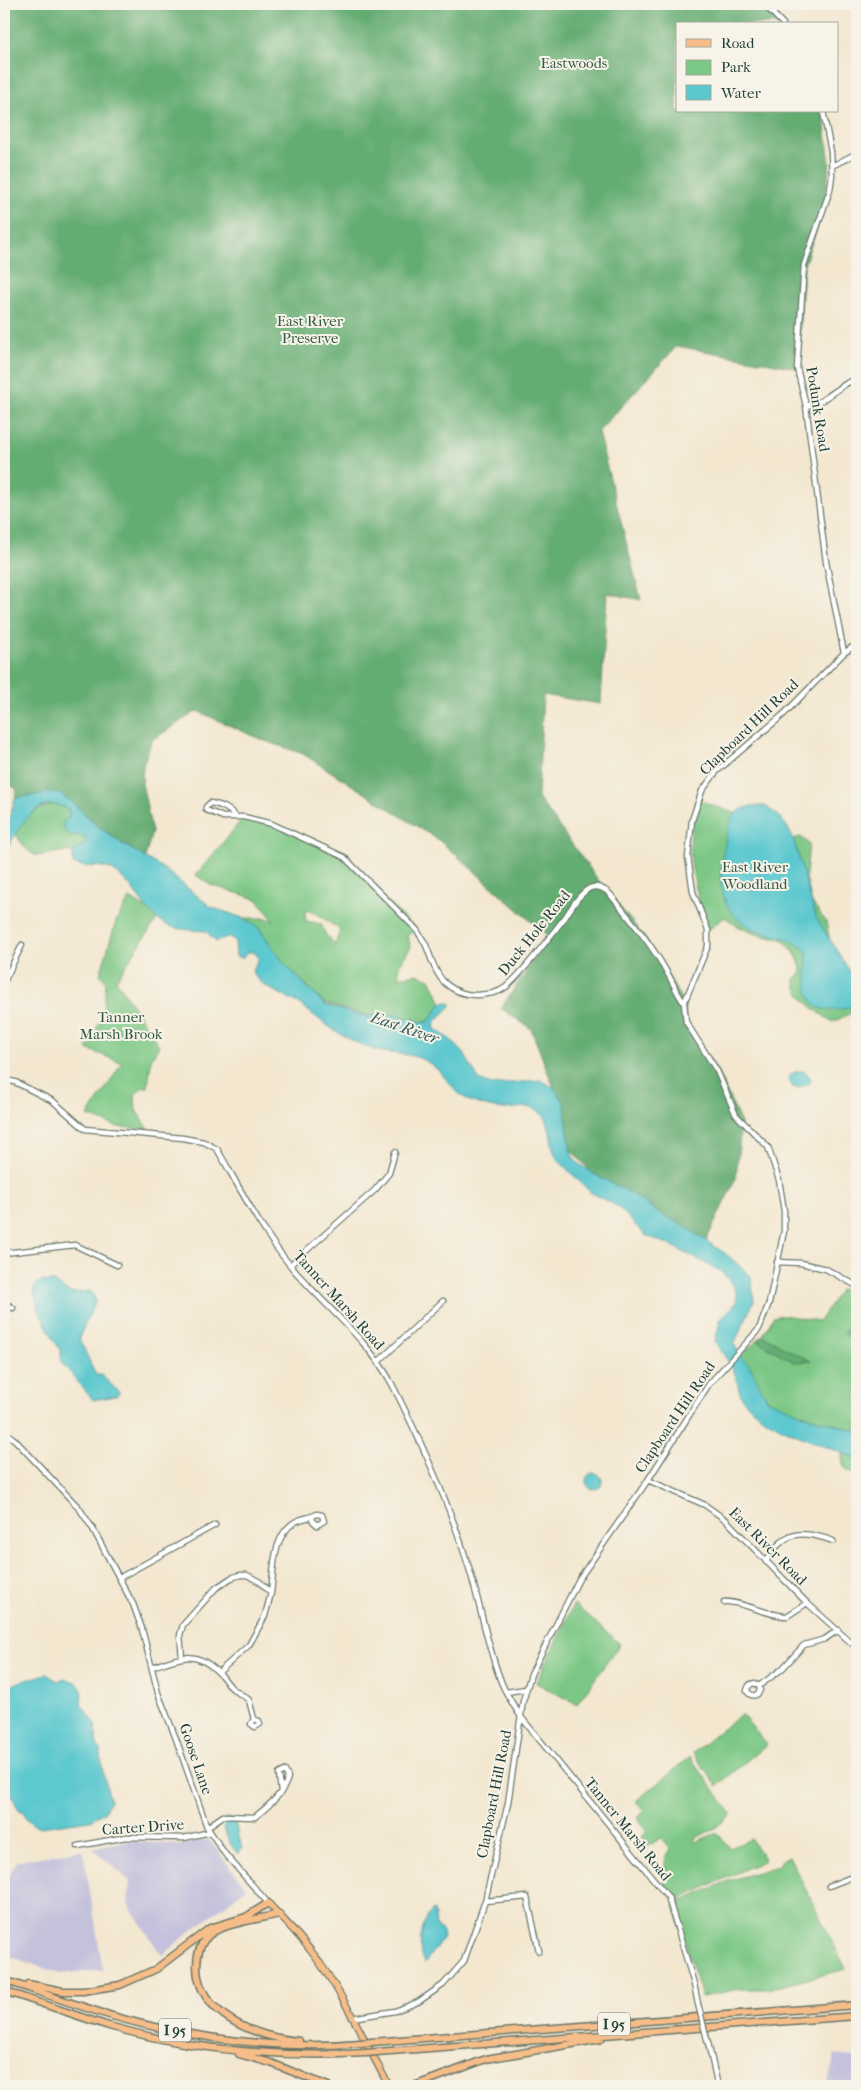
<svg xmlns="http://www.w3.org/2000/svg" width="861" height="2090" viewBox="0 0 861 2090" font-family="'IM FELL French Canon',serif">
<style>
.industrial{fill:#c3c1db}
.green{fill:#7bc785;stroke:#4d825c;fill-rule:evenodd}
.forest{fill:#64ac72;stroke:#427453}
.water{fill:#5bc8cf;stroke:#3d8282}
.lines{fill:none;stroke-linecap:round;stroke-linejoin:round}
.minor-casing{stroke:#69786b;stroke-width:7}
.major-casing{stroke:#69786b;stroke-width:8}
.highway-casing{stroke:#69786b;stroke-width:9}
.minor{stroke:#fff;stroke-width:4.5}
.major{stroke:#f7bd88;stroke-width:5.5}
.highway{stroke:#f7bd88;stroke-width:6}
.minor-bridge-casing{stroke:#69786b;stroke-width:7;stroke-linecap:butt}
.highway-bridge-casing{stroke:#69786b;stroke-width:9;stroke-linecap:butt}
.minor-bridge{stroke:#fff;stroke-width:4.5}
.highway-bridge{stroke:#f7bd88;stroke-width:6}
.labels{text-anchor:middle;stroke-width:4;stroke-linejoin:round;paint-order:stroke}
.shield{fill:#f7f3e8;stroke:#60746a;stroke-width:1}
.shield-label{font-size:14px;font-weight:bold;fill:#1f3d34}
.park-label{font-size:15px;fill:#315944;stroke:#f7f3e8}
.street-label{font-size:15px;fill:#1f3d34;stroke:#f7f3e8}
.water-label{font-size:16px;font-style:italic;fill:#2b5953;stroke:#f7f3e8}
</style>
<rect width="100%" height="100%" fill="#f7f3e8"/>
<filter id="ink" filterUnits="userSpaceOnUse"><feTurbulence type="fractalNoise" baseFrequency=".02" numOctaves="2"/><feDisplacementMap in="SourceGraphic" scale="10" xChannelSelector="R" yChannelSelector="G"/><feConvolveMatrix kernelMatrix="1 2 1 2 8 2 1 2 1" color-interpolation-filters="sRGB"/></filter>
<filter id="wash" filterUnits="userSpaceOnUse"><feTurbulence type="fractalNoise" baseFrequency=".0096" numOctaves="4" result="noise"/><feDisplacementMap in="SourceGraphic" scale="20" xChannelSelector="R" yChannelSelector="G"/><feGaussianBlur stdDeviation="1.12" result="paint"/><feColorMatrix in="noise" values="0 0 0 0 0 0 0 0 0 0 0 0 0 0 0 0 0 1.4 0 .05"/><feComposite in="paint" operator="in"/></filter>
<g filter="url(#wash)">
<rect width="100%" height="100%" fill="#f3e7d0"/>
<path class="industrial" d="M208 1839 247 1888 187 1934 162 1956 128 1904 130 1881 92 1848 115 1843 135 1841 179 1845Z
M83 1850 103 1970 60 1974 4 1954V1884L17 1861Z
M835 2054 857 2059V2086H827Z"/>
<path class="green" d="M699 800 775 828 792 839 801 837 809 844 806 877 812 903 826 922 830 941 857 987V1010L833 1022C818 1012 796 999 795 979L802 973C799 958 794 950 782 939 762 938 740 930 725 917L708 930C694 882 681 850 699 800Z
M56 804 69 810 70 835 85 836 86 843 73 852C41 849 38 871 15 833 28 815 33 809 56 804Z
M244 817 272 824 344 857 417 930 407 935 411 947 399 965V977L417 974 430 979 442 1003 428 1022H421L397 1015 372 1017 324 1003 283 962 258 927 243 918H267L274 921 257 899 210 885 196 875ZM305 910 316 913 340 930 335 945 326 935 321 924 306 921Z
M130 898 159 916 116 980 159 1046 151 1059 148 1087H143L135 1095 136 1110 149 1129 118 1127 88 1116 122 1063 87 1049 103 1014 106 981 100 975 116 921Z
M855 1285 857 1286V1431C841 1426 776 1408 767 1398 756 1386 754 1370 740 1356L763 1335 773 1317 783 1315 819 1321 841 1289 851 1293Z
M842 1452 857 1459V1476C844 1471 842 1466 842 1452Z
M574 1604 620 1644 577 1704 536 1683Z
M741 1714 767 1744 717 1786 693 1753Z
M690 1757 732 1814 715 1828 694 1839 695 1842 717 1833 730 1848 751 1839 765 1860 674 1902 665 1887 666 1857 671 1850 661 1838 648 1846 641 1838 647 1831 638 1818 644 1811 636 1801Z
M789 1856 846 1969 769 1989H739L702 1997 674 1905 728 1881 778 1866 781 1860Z"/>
<path class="forest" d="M4 4H764L783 24H677V111H823L830 163 823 212 804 265 797 368 677 346 598 432 641 600 607 593 601 704 543 695 538 798 605 889 643 935 684 1003 686 1022 717 1071 741 1123 736 1178 706 1241 684 1226 662 1215 630 1193 592 1173 570 1149 564 1102 554 1088 531 1029 501 1008 549 937 440 841 303 754 262 740 197 711 152 740 143 765 142 783 152 832 145 858 95 824 71 801 56 792 15 798 17 789 4 783Z
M850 1321 857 1324V1352H850L853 1340 844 1334Z
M763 1335 790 1351 811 1361 794 1362 758 1341Z"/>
<path class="water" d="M56 792 71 801 95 824 121 843 164 869 211 907 243 918 258 927 283 962 325 1005 364 1016 396 1015 421 1022H428L442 1003 448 1002 452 1005 434 1023 435 1029 451 1040 463 1052 479 1080 491 1085 541 1080 554 1088 564 1102 570 1149 573 1157 578 1163 592 1173 630 1193 662 1215 684 1226 726 1254 751 1276 754 1301 734 1344 740 1356 749 1365 767 1399 804 1415 857 1431V1459C825 1445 770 1429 747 1404 737 1394 739 1383 734 1372 730 1362 721 1352 715 1342L720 1320 736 1303 737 1295 731 1281 720 1271 670 1245 645 1235 617 1206 590 1192 557 1159C549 1145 553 1123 541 1113 529 1102 516 1110 501 1109 492 1108 477 1104 468 1100 450 1090 443 1069 424 1060 407 1052 389 1055 372 1049 358 1044 341 1035 328 1026 318 1019 308 1010 298 1003 283 994 260 988 252 971L259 958 254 952H247L243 958 236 956 235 941 229 936 216 942 206 931C196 930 185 930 175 928 145 920 138 887 114 871 103 863 85 869 73 864V852L86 843 85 836 70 835 64 830 63 822 69 817V810C37 789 15 833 4 856V826L10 816 15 798Z
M750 806H765L778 815 788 828 794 841 816 917 857 983V1004C849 1009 839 1010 830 1010 800 1009 808 972 807 952 790 937 783 938 762 932 722 920 716 887 724 849 727 838 727 821 736 813 739 810 746 808 750 806Z
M797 1071H805L811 1079 810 1083 798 1088 793 1087 788 1079 791 1074Z
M42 1281 53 1282 70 1293 91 1291 96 1300 79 1338 96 1375H101L120 1393 116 1396 93 1400 61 1362V1352L40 1314 33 1290 36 1284Z
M586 1481a8 8 0 1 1 16 0a8 8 0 1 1-16 0Z
M46 1674 58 1681 64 1678 78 1683 82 1690 81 1704 95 1723 97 1745 101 1749 102 1767 110 1800 104 1812 90 1820 41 1827C33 1825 26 1821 24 1812L18 1809 4 1778V1690L19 1682Z
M225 1818 234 1819 242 1848 238 1854C230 1845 221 1829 225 1818Z
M434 1910 436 1926 443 1931V1937L425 1963C416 1956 421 1916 434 1910Z"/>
</g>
<g filter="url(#ink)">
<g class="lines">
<defs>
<path id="minor" d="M764 4 783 24
M823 111 831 152 832 176 830 190 804 265 797 368 806 406 826 562 844 653
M832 166 857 153
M806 406 821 401 847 383 857 379
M236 817C229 808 221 805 210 803L206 807V810L223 817H244L272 824 344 857 417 930C419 935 423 939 425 943 431 956 433 970 443 981 452 990 464 995 477 995 488 994 497 994 506 987 525 971 547 940 563 920 571 910 578 894 590 888 597 885 605 889 610 894 629 918 650 942 665 969 672 980 676 992 684 1003
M4 982 22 945
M4 1080 15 1082 53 1101 85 1129 183 1138 204 1142 217 1149C240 1188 260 1229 289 1264 321 1303 369 1340 392 1384 422 1443 450 1505 469 1568 481 1607 487 1647 502 1684 507 1696 515 1707 521 1717L668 1897 694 1984 698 2004
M4 1253 75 1245 117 1265
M777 1262 801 1263 826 1269 857 1286
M290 1265 375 1190 389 1173 395 1152
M4 1302 13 1308
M378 1362 443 1301
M4 1431 15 1440 79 1508 93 1529 133 1604 142 1629 158 1693 175 1736 207 1827 225 1854 268 1903
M648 1480 705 1505 726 1520 807 1603 857 1648
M766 1562C783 1531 801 1529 833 1541
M119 1578 215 1525
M271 1593C274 1570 272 1536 295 1522 302 1518 310 1518 317 1514L322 1515 324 1521 317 1525 313 1521 312 1518
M724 1602C738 1600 768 1616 787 1616L807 1603
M182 1657 180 1635 183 1625 216 1588 231 1578 240 1575H247L260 1582 271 1593 265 1616 249 1645 219 1672
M152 1667C179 1658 194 1649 217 1671 223 1676 227 1684 233 1689 238 1693 244 1696 249 1700L254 1719 251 1724 255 1727 260 1724 259 1721 254 1719
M759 1686 760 1690C757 1697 751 1697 747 1691 748 1686 749 1684 755 1683L759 1686 782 1669 804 1645 825 1639 838 1630
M506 1692 526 1689
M207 1827 223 1816 255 1817C267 1807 284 1794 288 1777L285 1771 279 1774 281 1792
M78 1846 126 1837 184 1838 210 1832
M829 1886 857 1875
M485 1901 527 1897 539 1951
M352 2018 395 2011 418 2002 443 1985 464 1961 485 1901 508 1803 523 1701 531 1674 579 1579 648 1480 709 1384 759 1329 769 1303 784 1231V1211L779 1180 768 1147 736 1115 717 1071 686 1022 684 1003 708 946V930L693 892 688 857 692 820 702 791 717 771 784 714 844 653 857 644
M708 2043 718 2086"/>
<path id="major" d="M268 1903C284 1920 300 1936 314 1955 344 1995 365 2042 389 2086"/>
<path id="highway" d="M279 1914C260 1919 223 1923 209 1935 200 1943 197 1954 197 1966 197 2015 258 2038 299 2041
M4 1980C55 1997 107 2017 160 2028 225 2042 294 2049 361 2043
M28 1984 63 1991H83L120 1985 156 1969 210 1928 246 1917 268 1903
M4 1991C39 2002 74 2015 109 2026 192 2050 279 2058 366 2053
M372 2042 857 2005
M377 2052 857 2016
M239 2054 271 2063 328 2086
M414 2086 486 2059 601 2039"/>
</defs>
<use href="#minor" class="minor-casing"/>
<use href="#major" class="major-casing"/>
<use href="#highway" class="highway-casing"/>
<use href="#minor" class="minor"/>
<use href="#major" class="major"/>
<use href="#highway" class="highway"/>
<defs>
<path id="minor-bridge" d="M698 2004 708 2043"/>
<path id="highway-bridge" d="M361 2043 372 2042
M366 2053 377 2052"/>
</defs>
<use href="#minor-bridge" class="minor-bridge-casing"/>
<use href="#highway-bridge" class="highway-bridge-casing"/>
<use href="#minor-bridge" class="minor-bridge"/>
<use href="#highway-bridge" class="highway-bridge"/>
</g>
</g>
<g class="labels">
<g class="shield">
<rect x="598" y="2012.5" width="32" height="23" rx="4"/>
<rect x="159" y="2018.5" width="32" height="23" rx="4"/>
</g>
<g class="shield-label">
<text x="614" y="2029">I 95</text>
<text x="175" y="2035">I 95</text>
</g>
<g class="park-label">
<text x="574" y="68">Eastwoods</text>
<text x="310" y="326">East River<tspan x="310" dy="17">Preserve</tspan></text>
<text x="755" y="872">East River<tspan x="755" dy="17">Woodland</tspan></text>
<text x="121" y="1022">Tanner<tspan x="121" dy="17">Marsh Brook</tspan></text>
</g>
<g class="street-label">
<text transform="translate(818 409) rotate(81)" y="5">Podunk Road</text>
<text transform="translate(749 727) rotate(-44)" y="5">Clapboard Hill Road</text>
<text transform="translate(534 933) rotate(-51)" y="5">Duck Hole Road</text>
<text transform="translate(339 1300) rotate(48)" y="5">Tanner Marsh Road</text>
<text transform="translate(675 1417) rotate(-56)" y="5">Clapboard Hill Road</text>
<text transform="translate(768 1546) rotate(45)" y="5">East River Road</text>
<text transform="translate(196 1759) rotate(71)" y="5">Goose Lane</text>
<text transform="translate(494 1794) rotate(-79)" y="5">Clapboard Hill Road</text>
<text transform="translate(143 1827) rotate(-4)" y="5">Carter Drive</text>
<text transform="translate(628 1829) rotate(51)" y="5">Tanner Marsh Road</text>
</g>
<g class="water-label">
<text transform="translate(405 1027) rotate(19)" y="6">East River</text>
</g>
</g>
<rect width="861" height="2090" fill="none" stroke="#f7f3e8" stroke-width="20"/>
<rect x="676" y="22" width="162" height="90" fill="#f7f3e8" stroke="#a1aaa0"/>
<rect x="686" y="39" width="25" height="8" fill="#f7bd88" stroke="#a1aaa0"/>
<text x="721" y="48" font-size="15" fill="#1f3d34">Road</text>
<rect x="686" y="60" width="25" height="15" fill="#7bc785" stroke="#a1aaa0"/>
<text x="721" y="72" font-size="15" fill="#1f3d34">Park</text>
<rect x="686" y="85" width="25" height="15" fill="#5bc8cf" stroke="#a1aaa0"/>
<text x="721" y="98" font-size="15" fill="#1f3d34">Water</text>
</svg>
